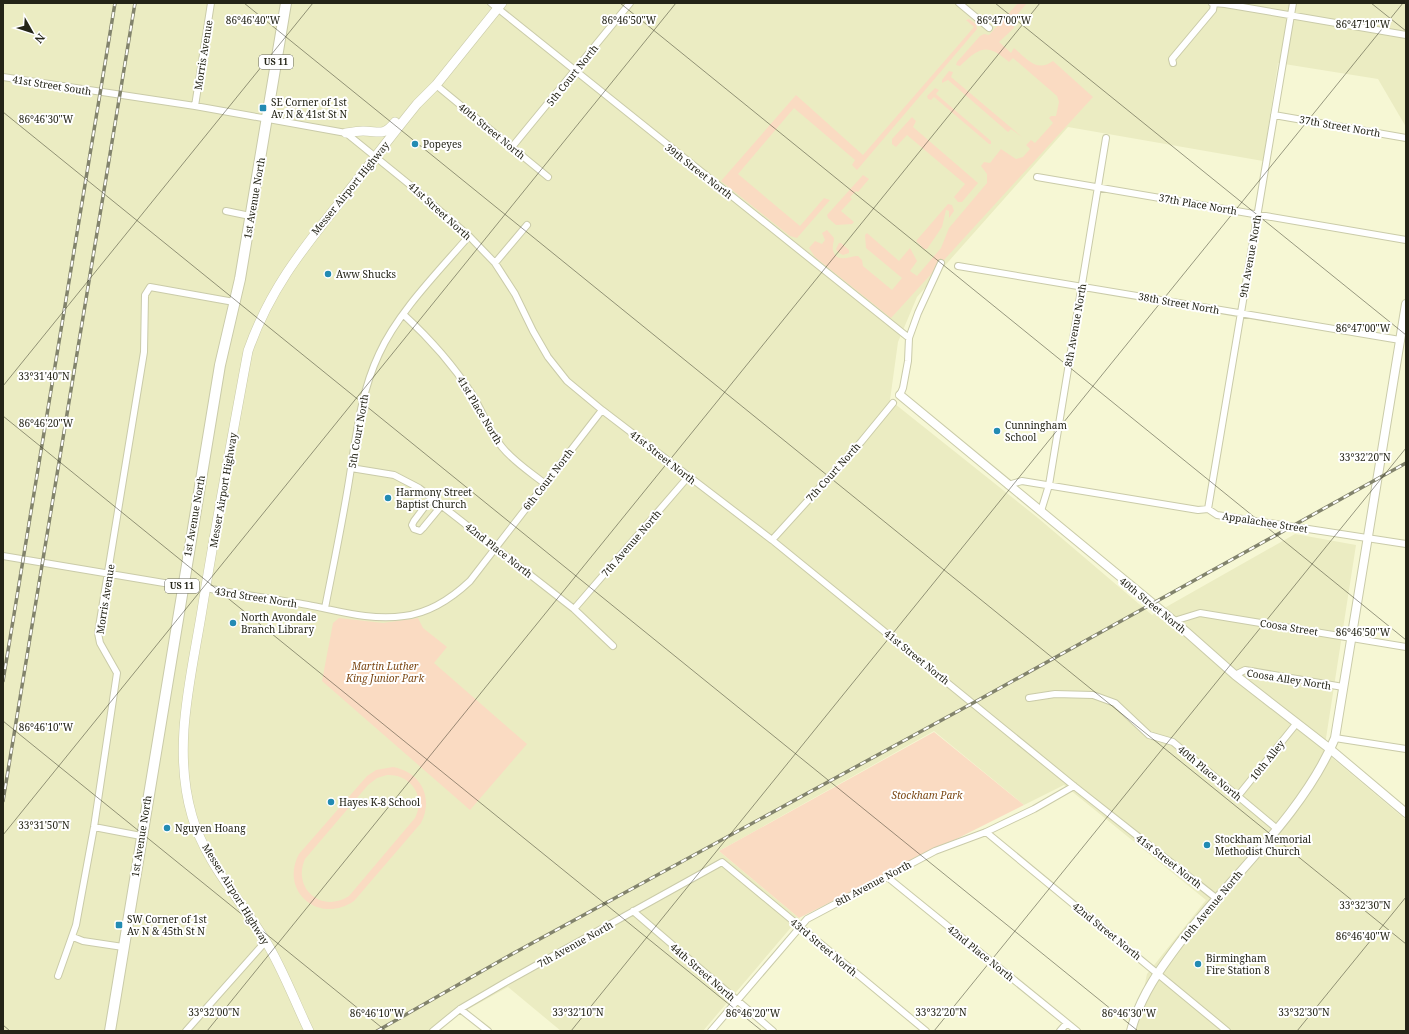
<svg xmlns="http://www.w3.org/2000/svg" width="1409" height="1034" viewBox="0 0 1409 1034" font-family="'Noto Serif',serif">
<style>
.built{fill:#ebecc2}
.green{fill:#fadbc2;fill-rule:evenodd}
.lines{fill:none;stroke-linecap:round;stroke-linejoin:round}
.minor-casing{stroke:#cacba9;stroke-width:8}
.tertiary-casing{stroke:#cacba9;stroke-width:10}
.secondary-casing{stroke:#cacba9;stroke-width:10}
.primary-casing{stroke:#cacba9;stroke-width:12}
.minor{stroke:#fff;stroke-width:6}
.tertiary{stroke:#fff;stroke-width:8}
.secondary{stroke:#fff;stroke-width:9}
.primary{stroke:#fff;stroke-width:10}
.rail-casing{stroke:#82836c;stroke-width:3.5}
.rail{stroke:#fff;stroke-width:2;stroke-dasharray:6;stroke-linecap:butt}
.ticks{fill:none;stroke:#242417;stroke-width:1;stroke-opacity:0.45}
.poi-dot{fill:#228bb3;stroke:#fff;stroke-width:1.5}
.labels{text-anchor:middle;stroke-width:4;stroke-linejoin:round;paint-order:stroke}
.shield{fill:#fff;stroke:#66665d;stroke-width:1}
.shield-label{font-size:9px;font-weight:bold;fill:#242417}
.street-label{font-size:10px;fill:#242417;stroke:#fff}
.poi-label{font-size:10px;fill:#242417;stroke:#fff;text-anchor:start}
.park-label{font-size:10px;font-style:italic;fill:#7b4713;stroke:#fff}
.ticks-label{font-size:10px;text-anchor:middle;fill:#242417;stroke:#fff;stroke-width:4;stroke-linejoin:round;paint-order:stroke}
</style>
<rect width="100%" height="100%" fill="#f6f7d4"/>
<path class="built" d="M3 3H1406V127L1378 79 1278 63 1263 161 1068 127 917 297 898 342 890 400 1038 518 1152 615 1295 534 1356 545 1324 751 1406 820V1031H1135L1147 974 1206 900 1064 785 1024 805 934 731 719 851 799 918 703 1031H561L508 987 429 1031H3Z"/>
<path class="green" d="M1018 3H1027L1011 22 1014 26V28L999 42 1011 53 1014 48C1027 59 1037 73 1053 61L1093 97 891 318 815 257 809 248 815 241 822 244 825 240 822 233 827 230 834 238C834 242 832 246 833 250 836 264 849 256 858 256L862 260 863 266 892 290 902 278 866 248 865 235 867 233 899 261 910 248 917 261 910 271 917 276 941 248 949 228 987 183V174L981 166 984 162 990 163 1001 149 1016 159 1023 157 1030 149 1026 145 1031 140 1035 143 1053 123 1049 118 1051 116H1056L1059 102 1057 96 1013 58 1009 62C987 43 980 47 960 66L956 65 957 62 980 36 984 34 989 35Z
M969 19 976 24 977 29 857 170 852 165 855 160 794 108 738 174 800 226 824 198 830 200 797 238 790 236 721 181 796 95 863 155 974 27 966 20Z
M949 71 953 72 951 77 1022 137 1011 129 1008 132 948 80 942 83V80Z
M935 88 939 90 936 94 991 141V144H989L934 97 931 100 928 99 927 96Z
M912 117 916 121 913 127 978 183 962 202H958L954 197 965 184 907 135 896 147 892 144V139Z
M863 175 869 179 858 192 856 191 850 197 852 199 841 211 854 222 852 224 836 225 828 218 827 215Z
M948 204 952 205 954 211 949 218V211L946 210 942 227 927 249H924L916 241Z
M839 243H841L849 250V253L843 255 839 253 836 249Z
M339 618 383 623 418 618 423 628 447 647 434 663 527 744 470 810 322 681 333 623Z
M934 732 1024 805 799 918 719 851Z
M393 767C421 772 434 798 421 823L354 901C319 925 279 891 299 854L367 776 376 770ZM387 775C411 774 426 796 415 818L349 896C321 914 292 888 305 859L368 785 377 778Z"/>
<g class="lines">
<defs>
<path id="minor" d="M491 3 909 338
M959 3 989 28
M1212 3 1225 4 1406 35
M1173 63 1172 59 1213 10 1214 4
M3 77 195 106 346 133 415 189 469 236 495 263 515 294 533 331 548 357 567 381 602 410 772 540 1074 786 1216 898
M436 85 548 177
M195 106 211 3
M1274 115 1406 138
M512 147 630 3
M1037 177 1406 240
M226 211 250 216
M495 263 527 225
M958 266 1400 340
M404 315C429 338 453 365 472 394 483 412 489 431 502 447 514 462 530 472 544 483
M900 395 903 388 908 361 909 338 918 313 941 263
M351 468 394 475 419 488 574 609 613 646
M1008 485 1022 481 1198 510 1208 509 1217 515 1406 544
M432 497 414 521 412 525 414 529 420 531 423 528 442 505
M1208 509 1293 3
M1041 511 1049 485 1106 138
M772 540 861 442 893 403
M3 556 182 586
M205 588C239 594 274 599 308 605 339 611 372 621 404 616 430 613 452 598 470 581L602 410
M325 608C334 562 344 515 351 468 357 429 362 390 379 354 398 312 439 271 469 236
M574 609 688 477
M1174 621 1200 613 1406 647
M1235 675 1245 670 1343 687
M1029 698 1055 694 1093 695 1115 703 1149 735 1173 742 1276 828
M1335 738 1406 749
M1238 796 1296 724
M94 827 141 836
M986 832 1227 1031
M886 876 1077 1031
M633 911 773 1031
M73 937 83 941 123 947
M58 976 76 925 94 827 117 673 100 643 98 633 144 352 145 295 150 287 234 302
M460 1009 488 1031
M186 1031 266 941
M433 1031 460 1009 506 982 722 862 926 1031
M711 1031 807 919 935 851 986 832 1034 809 1074 786
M1060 1031 1067 1023"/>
<path id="tertiary" d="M900 395 1174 621 1235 675 1330 749 1406 813
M1131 1031C1140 996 1160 969 1181 941 1231 877 1304 813 1335 738L1406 304"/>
<path id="secondary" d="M346 133C352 132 358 131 363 131 379 131 383 137 395 122
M309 1031C295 1002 282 967 265 940 241 900 205 862 192 816 172 748 191 678 202 610 216 524 232 437 248 351 269 291 301 251 340 202 366 169 391 136 417 104L436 85 502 3"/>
<path id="primary" d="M110 1031 220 365 240 279 286 3"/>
</defs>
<use href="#minor" class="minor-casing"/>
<use href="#tertiary" class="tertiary-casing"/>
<use href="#secondary" class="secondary-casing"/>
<use href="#primary" class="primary-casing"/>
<use href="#minor" class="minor"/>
<use href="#tertiary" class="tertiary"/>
<use href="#secondary" class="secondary"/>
<use href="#primary" class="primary"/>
<defs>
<path id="rail" d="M3 681 115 3
M3 801 135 3
M377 1031 505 958 973 703 1406 463"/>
</defs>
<use href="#rail" class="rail-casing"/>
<use href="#rail" class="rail"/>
</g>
<path class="ticks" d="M244 3 1406 944M620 3 1406 640M995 3 1406 335M1371 3 1406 31M3 112 1138 1031M3 386 313 3M3 416 762 1031M3 721 386 1031M3 835 676 3M3 1025 10 1031M207 1031 1040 3M571 1031 1403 3M934 1031 1406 448M1297 1031 1406 897"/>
<g class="poi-dot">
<rect x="259" y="104" width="8" height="8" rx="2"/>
<circle cx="415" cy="144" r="4"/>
<circle cx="328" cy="274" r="4"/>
<circle cx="997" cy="431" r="4"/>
<circle cx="388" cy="498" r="4"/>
<circle cx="233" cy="623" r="4"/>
<circle cx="331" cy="802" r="4"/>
<circle cx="167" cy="828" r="4"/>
<circle cx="1207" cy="845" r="4"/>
<rect x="115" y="921" width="8" height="8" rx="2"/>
<circle cx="1198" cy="964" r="4"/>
</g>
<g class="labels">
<g class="shield">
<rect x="259" y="55" width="34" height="14" rx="3"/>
<rect x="165" y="579" width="34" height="14" rx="3"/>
</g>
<g class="shield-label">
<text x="276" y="65">US 11</text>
<text x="182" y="589">US 11</text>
</g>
<g class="street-label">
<text transform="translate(203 55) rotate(-81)" y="4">Morris Avenue</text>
<text transform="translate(572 75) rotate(-51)" y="4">5th Court North</text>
<text transform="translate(52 85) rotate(9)" y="4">41st Street South</text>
<text transform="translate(1340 126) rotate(10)" y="4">37th Street North</text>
<text transform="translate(492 131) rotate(39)" y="4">40th Street North</text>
<text transform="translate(699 171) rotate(38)" y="4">39th Street North</text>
<text transform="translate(350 188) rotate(-51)" y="4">Messer Airport Highway</text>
<text transform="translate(254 198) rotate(-80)" y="4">1st Avenue North</text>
<text transform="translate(1198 204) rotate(10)" y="4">37th Place North</text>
<text transform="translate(440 211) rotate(42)" y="4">41st Street North</text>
<text transform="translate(1250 256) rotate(-80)" y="4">9th Avenue North</text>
<text transform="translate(1179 303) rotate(10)" y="4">38th Street North</text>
<text transform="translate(1075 325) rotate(-80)" y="4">8th Avenue North</text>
<text transform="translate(480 410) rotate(59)" y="4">41st Place North</text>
<text transform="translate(358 431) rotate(-80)" y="4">5th Court North</text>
<text transform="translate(663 457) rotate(38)" y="4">41st Street North</text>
<text transform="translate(833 472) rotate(-48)" y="4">7th Court North</text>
<text transform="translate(548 479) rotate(-52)" y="4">6th Court North</text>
<text transform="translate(223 490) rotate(-80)" y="4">Messer Airport Highway</text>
<text transform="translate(194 516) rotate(-80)" y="4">1st Avenue North</text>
<text transform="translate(1265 522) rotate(9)" y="4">Appalachee Street</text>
<text transform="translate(631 543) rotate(-49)" y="4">7th Avenue North</text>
<text transform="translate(499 550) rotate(38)" y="4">42nd Place North</text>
<text transform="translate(256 597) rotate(9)" y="4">43rd Street North</text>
<text transform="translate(105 599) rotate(-81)" y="4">Morris Avenue</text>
<text transform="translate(1153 605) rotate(39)" y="4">40th Street North</text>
<text transform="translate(1289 627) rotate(9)" y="4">Coosa Street</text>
<text transform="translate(917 657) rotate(39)" y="4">41st Street North</text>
<text transform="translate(1289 679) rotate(9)" y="4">Coosa Alley North</text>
<text transform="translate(1267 760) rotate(-51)" y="4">10th Alley</text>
<text transform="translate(1210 773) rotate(40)" y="4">40th Place North</text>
<text transform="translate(141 836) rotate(-81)" y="4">1st Avenue North</text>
<text transform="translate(1169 861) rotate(38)" y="4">41st Street North</text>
<text transform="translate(873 883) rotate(-28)" y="4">8th Avenue North</text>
<text transform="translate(236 894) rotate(58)" y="4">Messer Airport Highway</text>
<text transform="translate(1211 906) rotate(-50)" y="4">10th Avenue North</text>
<text transform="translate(1107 931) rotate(39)" y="4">42nd Street North</text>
<text transform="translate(575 944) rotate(-29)" y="4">7th Avenue North</text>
<text transform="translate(824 947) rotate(40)" y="4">43rd Street North</text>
<text transform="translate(981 953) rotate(39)" y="4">42nd Place North</text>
<text transform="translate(703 972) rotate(41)" y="4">44th Street North</text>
</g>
<g class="poi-label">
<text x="271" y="106">SE Corner of 1st<tspan x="271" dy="12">Av N &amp; 41st St N</tspan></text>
<text x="423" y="148">Popeyes</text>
<text x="336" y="278">Aww Shucks</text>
<text x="1005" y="429">Cunningham<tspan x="1005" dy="12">School</tspan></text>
<text x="396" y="496">Harmony Street<tspan x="396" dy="12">Baptist Church</tspan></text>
<text x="241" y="621">North Avondale<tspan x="241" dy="12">Branch Library</tspan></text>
<text x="339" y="806">Hayes K-8 School</text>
<text x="175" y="832">Nguyen Hoang</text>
<text x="1215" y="843">Stockham Memorial<tspan x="1215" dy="12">Methodist Church</tspan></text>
<text x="127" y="923">SW Corner of 1st<tspan x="127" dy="12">Av N &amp; 45th St N</tspan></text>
<text x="1206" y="962">Birmingham<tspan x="1206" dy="12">Fire Station 8</tspan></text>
</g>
<g class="park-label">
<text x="385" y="670">Martin Luther<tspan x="385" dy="12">King Junior Park</tspan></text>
<text x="927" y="799">Stockham Park</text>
</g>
</g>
<g class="ticks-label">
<text x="253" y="24">86°46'40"W</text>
<text x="629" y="24">86°46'50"W</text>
<text x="1004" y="24">86°47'00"W</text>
<text x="1363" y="28">86°47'10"W</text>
<text x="46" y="123">86°46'30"W</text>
<text x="1363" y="332">86°47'00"W</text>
<text x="44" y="380">33°31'40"N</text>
<text x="46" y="427">86°46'20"W</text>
<text x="1365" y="461">33°32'20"N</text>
<text x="1363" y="636">86°46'50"W</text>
<text x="46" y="731">86°46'10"W</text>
<text x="44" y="829">33°31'50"N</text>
<text x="1365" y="909">33°32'30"N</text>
<text x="1363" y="940">86°46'40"W</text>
<text x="214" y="1016">33°32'00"N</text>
<text x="578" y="1016">33°32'10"N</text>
<text x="941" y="1016">33°32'20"N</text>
<text x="1304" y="1016">33°32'30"N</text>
<text x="377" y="1017">86°46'10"W</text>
<text x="753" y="1017">86°46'20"W</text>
<text x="1129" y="1017">86°46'30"W</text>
</g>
<rect width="1409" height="1034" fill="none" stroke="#242417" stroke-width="8"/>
<g transform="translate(32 32) rotate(129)" stroke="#ffffff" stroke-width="3" paint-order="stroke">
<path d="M0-3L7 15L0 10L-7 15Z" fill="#242417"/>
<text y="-6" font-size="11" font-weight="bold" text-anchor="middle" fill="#242417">N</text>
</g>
</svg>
